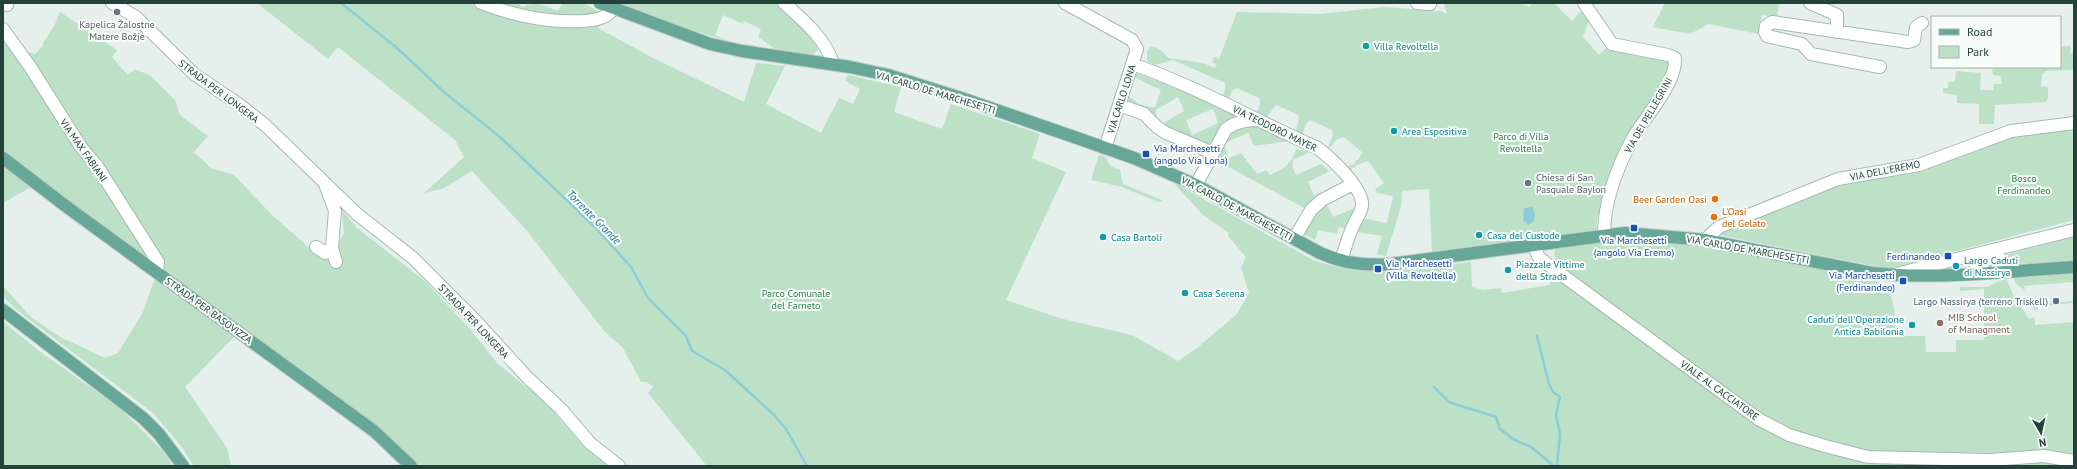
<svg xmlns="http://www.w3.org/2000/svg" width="2077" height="469" viewBox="0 0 2077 469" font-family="'PT Sans',sans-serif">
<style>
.green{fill:#bde1c7;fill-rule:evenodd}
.water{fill:#8bccd7}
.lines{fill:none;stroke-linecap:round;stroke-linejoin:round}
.stream{stroke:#8bccd7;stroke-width:2.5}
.minor-casing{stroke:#a7b8b2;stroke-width:14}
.major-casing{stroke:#c1cac8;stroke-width:14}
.minor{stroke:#fff;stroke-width:12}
.major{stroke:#67a797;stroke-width:12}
.worship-dot{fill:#6b7280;stroke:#f7fbf9;stroke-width:1.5}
.culture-dot{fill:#0f9aa8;stroke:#f7fbf9;stroke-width:1.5}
.transit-dot{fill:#1a4fb4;stroke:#f7fbf9;stroke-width:1.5}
.food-dot{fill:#e8710a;stroke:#f7fbf9;stroke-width:1.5}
.service-dot{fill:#5c6f8a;stroke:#f7fbf9;stroke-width:1.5}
.education-dot{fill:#8d6e63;stroke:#f7fbf9;stroke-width:1.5}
.labels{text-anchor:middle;stroke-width:4;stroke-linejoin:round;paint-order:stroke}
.worship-label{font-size:10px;fill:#5b616d;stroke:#f7fbf9}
.culture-label{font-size:10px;fill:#0d838f;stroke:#f7fbf9;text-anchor:start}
.street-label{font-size:10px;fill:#23433a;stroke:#f7fbf9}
.park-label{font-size:10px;fill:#2a7d49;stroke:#f7fbf9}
.transit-label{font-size:10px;fill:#164399;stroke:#f7fbf9;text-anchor:start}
.food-label{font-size:10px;fill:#c56008;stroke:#f7fbf9;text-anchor:end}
.service-label{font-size:10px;fill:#4e5e75;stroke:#f7fbf9;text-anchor:end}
.education-label{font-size:10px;fill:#785e54;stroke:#f7fbf9;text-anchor:start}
.water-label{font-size:11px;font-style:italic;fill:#187284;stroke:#f7fbf9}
</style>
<rect width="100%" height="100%" fill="#e5efeb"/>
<path class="green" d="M257 3H470L486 9 603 23 598 28 653 58 744 102 756 63 785 66 766 104 821 133 839 98 853 104 860 89 845 81 848 75 901 87 894 112 942 129 951 104 1040 134 1032 158 1066 172 1006 300 1059 318 1132 335 1178 361 1197 348 1237 314 1249 293 1241 267 1246 257 1228 236 1229 233 1203 215 1173 182 1313 260C1369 280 1414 269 1471 262L1472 287 1483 290 1501 288 1502 293 1550 285V277L1554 274 1740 414 1777 435 1808 447 1846 458 1871 462 2043 460 2074 466H707L648 393 653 387 647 382H641L623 348 604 331 528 232 472 171 442 189 424 193 464 157 455 140 338 47 328 59Z
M491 3H516L523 7C537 0 545 6 558 11L562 3H583L600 12 598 16 551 19Z
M619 3H775C788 13 814 35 818 50L812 55 778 51 758 37 761 29 744 21 743 24 723 15 715 35 731 42 647 16Z
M1444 3H1520L1530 7 1532 3H1554L1572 21 1582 10 1589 21 1583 37 1599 55 1608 46 1668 58 1670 69 1611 179 1597 219 1596 231 1432 252 1429 189 1402 191 1401 206 1386 256 1377 254 1382 236 1356 232 1362 218 1387 223 1393 196 1377 193 1375 189 1384 183 1368 161 1357 165 1349 171 1346 167 1354 164 1363 153 1344 137 1336 140 1330 148 1328 147 1333 135 1332 130 1310 120 1306 124 1302 135 1295 132 1299 120 1298 115 1276 105 1266 118 1256 115 1260 104 1259 98 1237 88 1232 91 1229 99 1222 97 1225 90V83L1173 60 1155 65 1147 61V51L1150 47C1159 47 1163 51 1168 58L1203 63 1215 68 1217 64 1212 62 1214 57 1219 59 1237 12 1320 14 1384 7 1441 11 1447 14Z
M1665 3H1779L1777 17 1762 15 1758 34 1709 24 1690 34 1653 27Z
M60 12 117 50 112 57 128 75 135 69 151 76 175 100 180 115 208 136 194 152 211 168 234 175 272 215 313 251 330 256 334 267H340L338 244 344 233 342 210 357 228 426 282 469 328 498 364 544 401 583 446 608 466H420L379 428 69 203 3 151V34L25 51 35 54 43 46V43L55 24Z
M2071 46 2070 53H2073V70L2046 71 2042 74 2041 86 2048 87V98L2046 102 1995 105 1994 124H1979V104L1957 103V95L1943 93V88H1948V82H1955L1956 71 1981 73 1980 90H1993L1994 84H2002L2001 76 1993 75 1992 68 1989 67H2060V47Z
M1135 73 1176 88 1242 118 1211 148 1162 126 1126 102 1128 96C1137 102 1143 108 1155 107L1161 90 1134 77ZM1178 97 1184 111 1162 124 1156 115V110ZM1213 109 1218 123 1192 135 1186 120Z
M1256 125 1289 141 1254 146 1248 133 1225 143V148L1229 158 1241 153 1257 174 1266 170 1270 175C1284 169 1291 165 1296 149L1310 152 1293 160 1292 166 1296 175 1321 164 1330 171 1308 182 1314 196 1341 184 1306 209 1214 159C1228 133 1224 129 1256 125Z
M2074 128V220L1893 268H1883L1720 235 1727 230 1840 184 1916 173 2009 136Z
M1099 155 1106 157C1108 166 1112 167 1120 170L1123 184 1162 200V202H1158L1122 187 1091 180Z
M3 164 31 187 3 203Z
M1326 204 1333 217 1355 208V213L1347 229 1339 227 1337 234 1318 230 1315 240 1301 233 1312 214Z
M2074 236V260L2016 264H2009L2004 260 2009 254Z
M1618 239C1704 240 1794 265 1879 281 1897 296 1895 314 1895 336H1925L1926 352H1956V340H1984V289L1960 291V287H1987L2006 278 2013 294 2029 319 2035 317V325L2074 322V455L2046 450 1975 456 1861 451 1809 436 1771 420 1735 396 1557 264 1554 253 1556 248Z
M2074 273V282L2024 286 2025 290 2016 284 2013 277Z
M155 278 235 336 185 387 227 448 231 466H194L181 446 153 413 18 311 3 297V286L31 317 60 337 105 358 118 353 143 312Z
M2036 297 2038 304 2074 301V303L2038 306V310H2035L2026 300Z
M3 322 46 356 119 407 162 450 173 466H3Z"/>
<path class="water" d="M1533 207 1535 215 1534 221 1528 225 1523 220 1524 208Z"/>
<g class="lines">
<path class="stream" d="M341 3 397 48 444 92 500 137 594 226 631 267 648 298 686 336 692 351 725 370 774 415 786 429 807 466
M1537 336 1549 384 1553 392 1560 397 1556 415 1560 434 1557 466
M1434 387 1449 402 1496 417 1500 429 1513 439 1531 447 1554 466"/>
<defs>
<path id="minor" d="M5 3 7 5
M112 3 136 17 194 74 237 103 265 125 357 214 413 258 473 318 526 376 561 409 590 443 619 466
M481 3C515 16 547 23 583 21 595 20 606 19 613 9
M784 3C802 19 827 40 833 64
M1065 3 1132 40 1137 49 1105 148
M1417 3 1430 4
M1584 3 1612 44 1668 55 1675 58C1677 82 1646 116 1634 136 1617 167 1604 200 1604 235
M1810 3 1837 15V32
M3 29 29 65 81 147 97 166 158 262 157 272
M1132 64C1196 86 1254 120 1316 147 1330 157 1364 188 1362 206 1361 213 1356 219 1353 226 1348 237 1345 249 1341 260
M1880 67 1811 54 1802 44 1767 36 1765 32 1766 26 1772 22 1908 42 1914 40 1916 27 1922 23
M1119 105 1144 114 1157 127 1166 133 1213 153
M1196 185 1226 129C1235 122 1246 120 1257 120
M1294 239 1311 210 1322 200 1353 184
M1705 240 1719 227 1838 179 1919 165 2011 131 2074 123
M1534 244 1538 256 1546 263 1739 405 1760 420 1789 435 1825 446 1868 457 1989 460 2044 456 2074 461
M316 247 325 253 332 248 335 211 325 184
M332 248 336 262
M2001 248 1996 261 2001 269 2007 271
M1900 273 2074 230
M1970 274 1996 252"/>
<path id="major" d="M600 3 710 44 742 51 850 67 888 75 967 100 1077 138 1134 158 1196 185 1320 253C1342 263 1367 266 1391 264L1625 233 1705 240 1872 273C1939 280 2007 271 2074 267
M3 158 67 207 374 431 411 466
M3 310 143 418 159 434 183 466"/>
</defs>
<use href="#minor" class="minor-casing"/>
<use href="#major" class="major-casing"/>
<use href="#minor" class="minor"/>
<use href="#major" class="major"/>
</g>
<g class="worship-dot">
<circle cx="117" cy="12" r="4"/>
<circle cx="1528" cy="183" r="4"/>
</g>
<g class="culture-dot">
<circle cx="1366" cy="46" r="4"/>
<circle cx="1394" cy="131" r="4"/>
<circle cx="1479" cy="235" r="4"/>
<circle cx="1103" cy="237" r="4"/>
<circle cx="1956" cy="266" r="4"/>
<circle cx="1508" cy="270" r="4"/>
<circle cx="1185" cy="293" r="4"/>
<circle cx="1912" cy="325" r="4"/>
</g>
<g class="transit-dot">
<rect x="1142" y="150" width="8" height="8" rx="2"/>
<rect x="1630" y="224" width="8" height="8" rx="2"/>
<rect x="1944" y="252" width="8" height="8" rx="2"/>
<rect x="1374" y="265" width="8" height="8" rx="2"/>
<rect x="1899" y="277" width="8" height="8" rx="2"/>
</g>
<g class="food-dot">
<circle cx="1715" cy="199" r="4"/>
<circle cx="1714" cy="217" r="4"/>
</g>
<circle class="service-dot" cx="2056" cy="301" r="4"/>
<circle class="education-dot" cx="1940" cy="323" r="4"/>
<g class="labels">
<g class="worship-label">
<text x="117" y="28">Kapelica Žalostne<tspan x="117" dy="12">Matere Božje</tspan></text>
<text x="1536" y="181" text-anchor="start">Chiesa di San<tspan x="1536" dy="12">Pasquale Baylon</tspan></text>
</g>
<g class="culture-label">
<text x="1374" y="50">Villa Revoltella</text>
<text x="1402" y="135">Area Espositiva</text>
<text x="1487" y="239">Casa del Custode</text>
<text x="1111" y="241">Casa Bartoli</text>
<text x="1964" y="264">Largo Caduti<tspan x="1964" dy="12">di Nassirya</tspan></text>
<text x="1516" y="268">Piazzale Vittime<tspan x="1516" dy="12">della Strada</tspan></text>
<text x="1193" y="297">Casa Serena</text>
<text x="1904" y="323" text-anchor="end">Caduti dell'Operazione<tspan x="1904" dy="12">Antica Babilonia</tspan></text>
</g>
<g class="street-label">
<text transform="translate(219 91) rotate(37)" y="4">STRADA PER LONGERA</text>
<text transform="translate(936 92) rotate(17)" y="4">VIA CARLO DE MARCHESETTI</text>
<text transform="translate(1121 99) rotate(-72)" y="4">VIA CARLO LONA</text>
<text transform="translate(1648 115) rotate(-60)" y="4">VIA DEI PELLEGRINI</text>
<text transform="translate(1275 128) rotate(26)" y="4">VIA TEODORO MAYER</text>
<text transform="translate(84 150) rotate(55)" y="4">VIA MAX FABIANI</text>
<text transform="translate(1885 170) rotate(-11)" y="4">VIA DELL'EREMO</text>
<text transform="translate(1237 208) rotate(28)" y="4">VIA CARLO DE MARCHESETTI</text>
<text transform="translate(1748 249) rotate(10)" y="4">VIA CARLO DE MARCHESETTI</text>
<text transform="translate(209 310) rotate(36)" y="4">STRADA PER BASOVIZZA</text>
<text transform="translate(474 321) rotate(47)" y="4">STRADA PER LONGERA</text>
<text transform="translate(1720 390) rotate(36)" y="4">VIALE AL CACCIATORE</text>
</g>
<g class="park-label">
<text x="1521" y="140">Parco di Villa<tspan x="1521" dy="12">Revoltella</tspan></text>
<text x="2024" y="182">Bosco<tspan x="2024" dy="12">Ferdinandeo</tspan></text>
<text x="796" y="297">Parco Comunale<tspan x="796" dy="12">del Farneto</tspan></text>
</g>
<g class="transit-label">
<text x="1154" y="152">Via Marchesetti<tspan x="1154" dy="12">(angolo Via Lona)</tspan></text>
<text x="1634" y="244" text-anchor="middle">Via Marchesetti<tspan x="1634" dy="12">(angolo Via Eremo)</tspan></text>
<text x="1940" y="260" text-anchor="end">Ferdinandeo</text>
<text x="1386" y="267">Via Marchesetti<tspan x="1386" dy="12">(Villa Revoltella)</tspan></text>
<text x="1895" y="279" text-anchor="end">Via Marchesetti<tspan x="1895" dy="12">(Ferdinandeo)</tspan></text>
</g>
<g class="food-label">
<text x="1707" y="203">Beer Garden Oasi</text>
<text x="1722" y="215" text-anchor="start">L'Oasi<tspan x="1722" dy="12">del Gelato</tspan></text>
</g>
<g class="service-label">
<text x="2048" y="305">Largo Nassirya (terreno Triskell)</text>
</g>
<g class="education-label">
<text x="1948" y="321">MIB School<tspan x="1948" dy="12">of Managment</tspan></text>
</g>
<g class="water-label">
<text transform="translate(594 217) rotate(45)" y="4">Torrente Grande</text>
</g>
</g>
<rect width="2077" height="469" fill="none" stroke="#23433a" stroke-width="8"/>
<rect x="1931" y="16" width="130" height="52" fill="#f7fbf9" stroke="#a2b1ad"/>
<rect x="1939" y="29" width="20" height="6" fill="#67a797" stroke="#a2b1ad"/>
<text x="1967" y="36" font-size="12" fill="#23433a">Road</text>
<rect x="1939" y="46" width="20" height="12" fill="#bde1c7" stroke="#a2b1ad"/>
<text x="1967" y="56" font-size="12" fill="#23433a">Park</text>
<g transform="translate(2041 433) rotate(171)" stroke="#f7fbf9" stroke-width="3" paint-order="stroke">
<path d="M0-3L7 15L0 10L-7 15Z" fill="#23433a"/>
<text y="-6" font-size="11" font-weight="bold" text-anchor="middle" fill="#23433a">N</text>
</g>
</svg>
